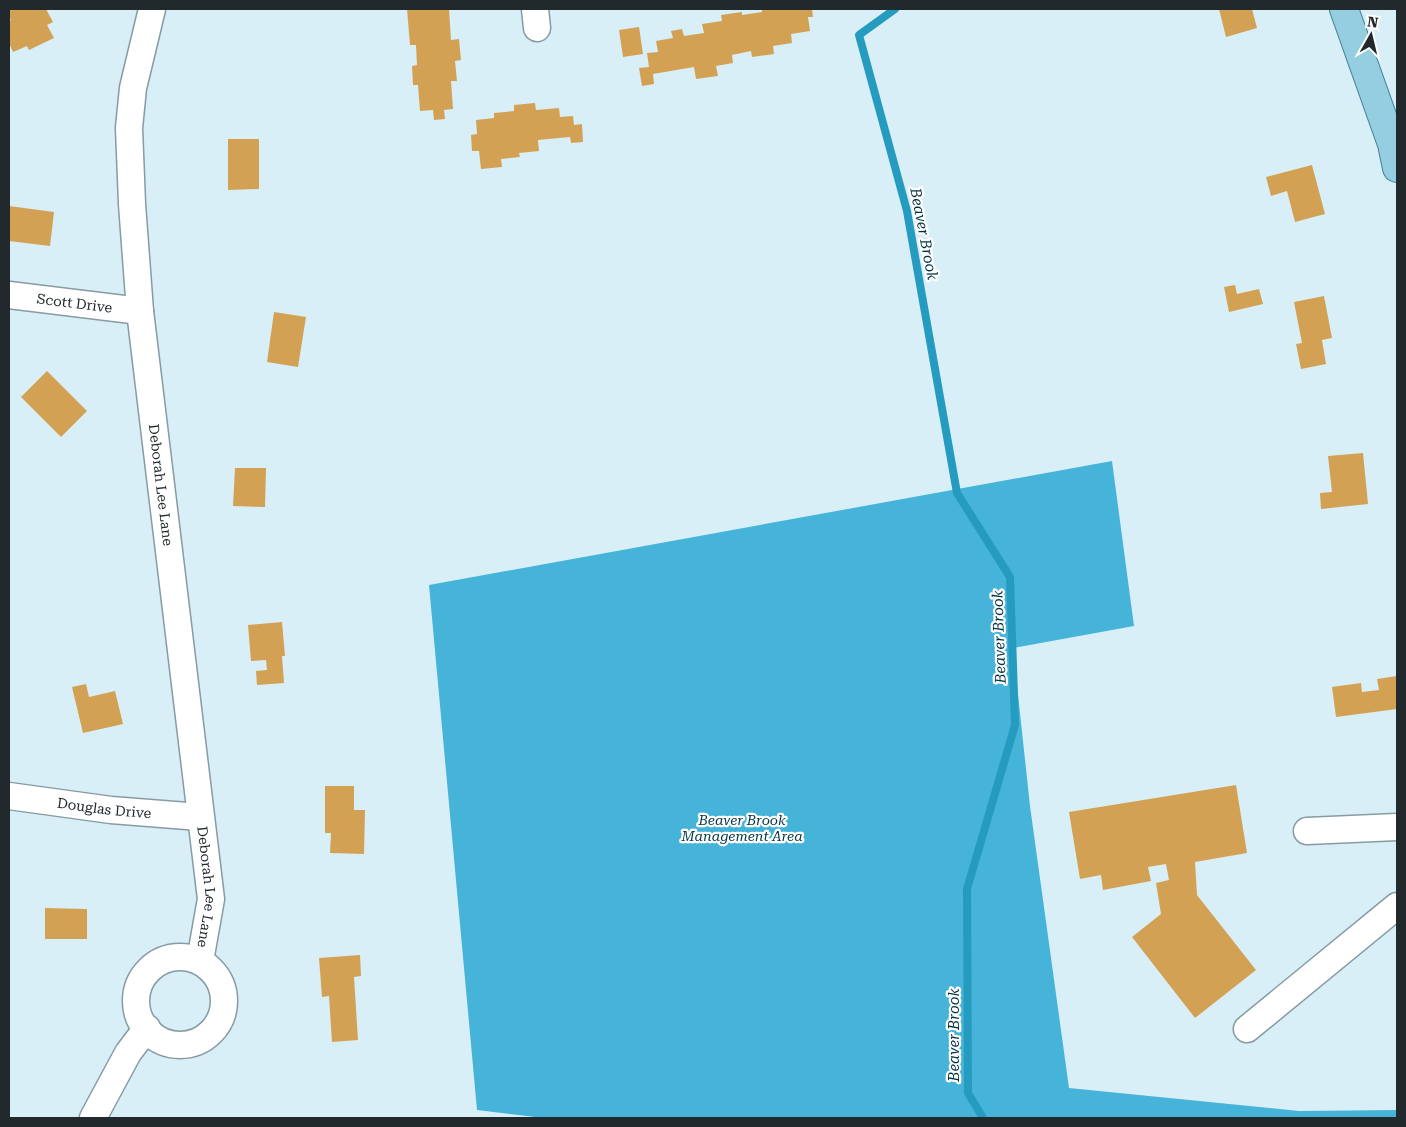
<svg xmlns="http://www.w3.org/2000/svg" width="1406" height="1127" viewBox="0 0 1406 1127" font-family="'Roboto Serif',serif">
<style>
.forest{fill:#46b4d9}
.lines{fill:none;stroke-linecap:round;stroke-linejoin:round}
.stream{stroke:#259bc0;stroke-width:8}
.building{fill:#d3a153}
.minor-casing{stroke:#869ba3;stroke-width:29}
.major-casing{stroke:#407f95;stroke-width:30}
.minor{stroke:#fff;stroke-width:26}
.major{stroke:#96cee1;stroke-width:28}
.labels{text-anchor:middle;stroke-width:4.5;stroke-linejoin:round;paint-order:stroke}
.street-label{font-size:14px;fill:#21292c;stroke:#fff}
.park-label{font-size:14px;font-style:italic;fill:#023645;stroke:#fff}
.water-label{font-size:15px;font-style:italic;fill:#003141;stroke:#fff}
</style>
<rect width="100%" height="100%" fill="#d9eff8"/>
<path class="forest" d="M1112 461 1134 626 1013 648 1030 806 1069 1088 1299 1111 1397 1110V1118H543L477 1110 429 585Z"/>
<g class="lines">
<path class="stream" d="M895 9 859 35 907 211 957 493 1010 577 1015 725 967 889 968 1093 983 1118"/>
</g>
<path class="building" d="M9 9H46L53 22 47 25 54 38 29 50 27 46 13 52 9 43V21L11 20 9 16Z
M407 9H449L451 40 459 39 461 60 455 61 457 81H451L453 109 444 110 445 119 434 120 433 110 420 111 418 85H413L412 66 417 65 416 45H410Z
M762 9H812L813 17H808L810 31 791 34 792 43 773 46 774 54 752 57 751 51 732 55 733 63 716 66 718 76 696 79 694 67 653 74 654 84 642 86 639 68 649 67 647 53 658 52 656 41 673 38 671 31 682 29 684 36 704 33 702 24 722 21 721 15 742 12V15L762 12Z
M1219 9H1252L1257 28 1226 37Z
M639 27 643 54 623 57 619 30Z
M535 103 536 110 559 108 560 117 573 116 574 125 582 124 583 142 571 143 570 137 538 140 539 151 519 153 520 157 501 159 502 167 481 169 479 151H472L471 135 477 134 476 120 494 118V113L514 111V105Z
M228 139H259V189L228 190Z
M1312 165 1325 214 1295 222 1287 191 1271 196 1266 177Z
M9 206 54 212 50 246 9 241Z
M1235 285 1237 294 1259 289 1263 304 1229 312 1224 287Z
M1324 296 1332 338 1322 340 1326 364 1301 369 1296 344 1302 343 1294 302Z
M274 312 306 317 298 367 267 362Z
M47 371 87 411 61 437 21 397Z
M1363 453 1368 504 1321 509 1320 493 1332 492 1328 456Z
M235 468H266L265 507 233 506Z
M282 622 285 656H282L284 683 257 685 256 671 267 670 266 660 251 661 248 625Z
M1397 676V709L1336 717 1332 687 1361 683 1362 692 1379 690 1377 679Z
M86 684 89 697 115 691 123 724 83 733 72 687Z
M1236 785 1247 853 1195 862 1197 895 1256 970 1195 1018 1132 937 1161 914 1156 883 1169 880 1166 864 1148 867 1151 881 1103 890 1101 875 1080 879 1069 812Z
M325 786H354V810H365L364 854 330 853 331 833H325Z
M45 908 87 909V939H45Z
M360 955 361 976 354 977 358 1040 332 1042 329 996 322 997 319 958Z"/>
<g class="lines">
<defs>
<g id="minor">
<path id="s1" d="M152 9 133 88 129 128 132 204 140 311 211 899 200 961"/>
<path d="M535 9 537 28"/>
<path id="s2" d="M9 295 140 311"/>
<path id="s3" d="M9 796 111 810 200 817"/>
<path d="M1307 831 1397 827"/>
<circle cx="180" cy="1001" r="44"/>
<path d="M1247 1029 1397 906"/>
<path d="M93 1118 128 1053 147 1028"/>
</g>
<path id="major" d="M1344 9 1392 144 1397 168"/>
</defs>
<use href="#minor" class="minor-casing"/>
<use href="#major" class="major-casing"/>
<use href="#minor" class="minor"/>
<use href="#major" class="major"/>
</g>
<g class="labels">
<g class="street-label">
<text dy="5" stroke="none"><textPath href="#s2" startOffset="66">Scott Drive</textPath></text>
<text dy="5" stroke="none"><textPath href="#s1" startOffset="480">Deborah Lee Lane</textPath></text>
<text dy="5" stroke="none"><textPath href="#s3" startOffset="96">Douglas Drive</textPath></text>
<text dy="5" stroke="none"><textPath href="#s1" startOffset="885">Deborah Lee Lane</textPath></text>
</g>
<g class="park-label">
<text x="742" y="825">Beaver Brook<tspan x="742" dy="16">Management Area</tspan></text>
</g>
<g class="water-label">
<text transform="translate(924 234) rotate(79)" y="5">Beaver Brook</text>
<text transform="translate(999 637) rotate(-92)" y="5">Beaver Brook</text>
<text transform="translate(954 1035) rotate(-90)" y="5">Beaver Brook</text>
</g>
</g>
<rect width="1406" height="1127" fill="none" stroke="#21292c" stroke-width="20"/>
<g transform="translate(1371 35) rotate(8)" stroke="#ffffff" stroke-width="4" paint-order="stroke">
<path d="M0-4L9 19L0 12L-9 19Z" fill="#21292c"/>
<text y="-8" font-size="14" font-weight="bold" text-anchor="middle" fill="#21292c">N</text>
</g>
</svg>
